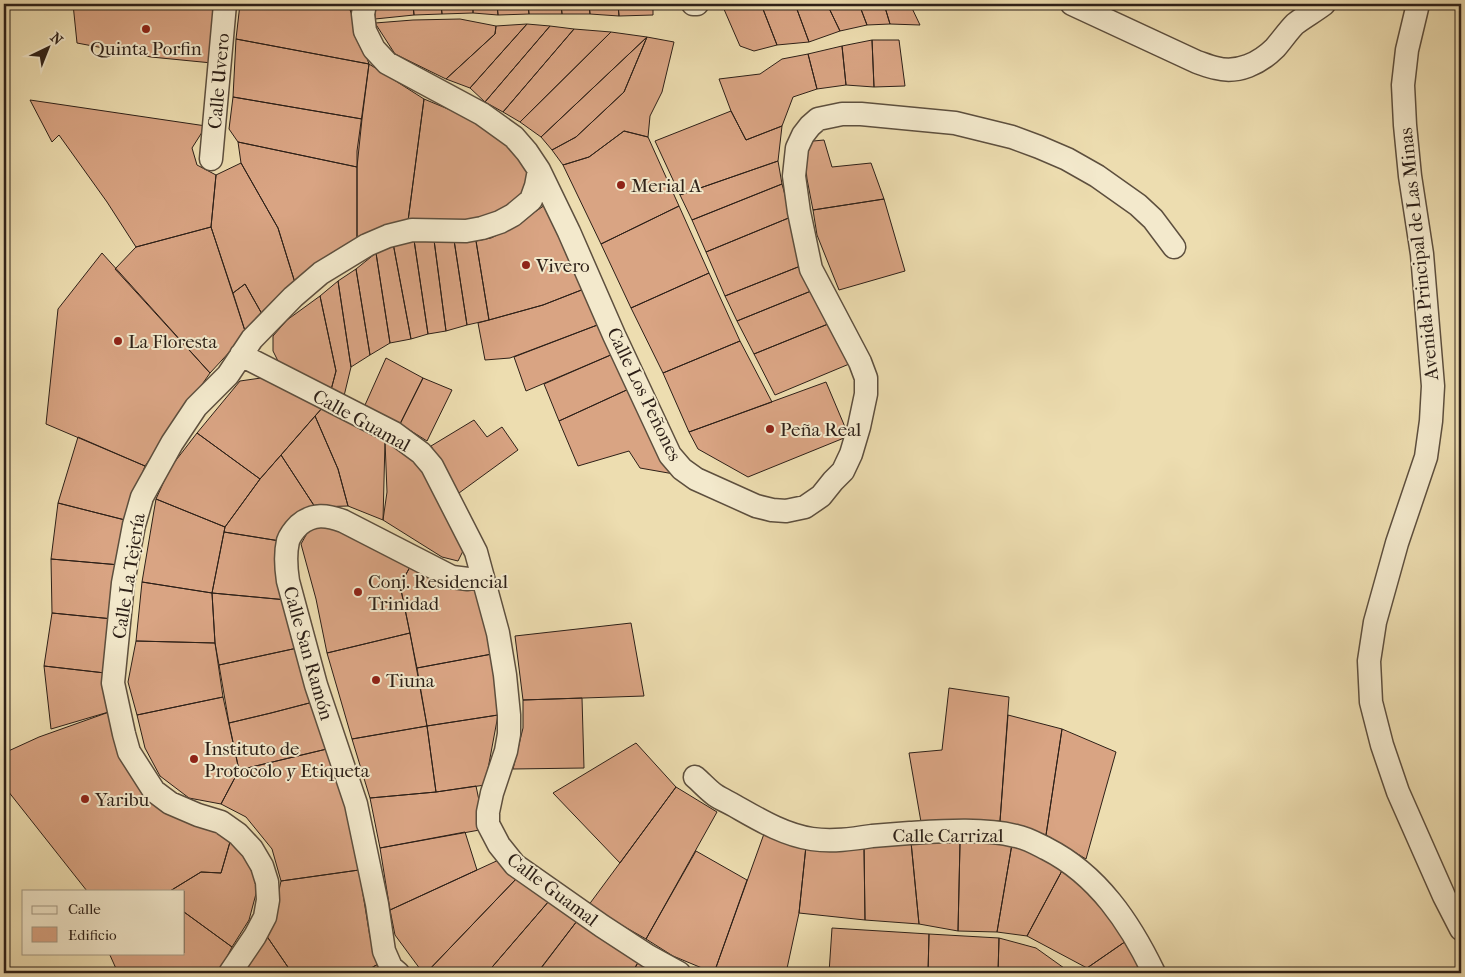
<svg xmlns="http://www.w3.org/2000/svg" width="1465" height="977" viewBox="0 0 1465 977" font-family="'IM FELL French Canon',serif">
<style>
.building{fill:#d9a483;stroke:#2d2018}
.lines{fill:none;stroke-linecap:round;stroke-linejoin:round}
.street-casing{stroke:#5d4f3e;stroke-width:25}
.street{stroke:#f3e9cc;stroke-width:22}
.poi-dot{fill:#8f2418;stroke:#f3e9cc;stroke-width:2}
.labels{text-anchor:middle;stroke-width:4;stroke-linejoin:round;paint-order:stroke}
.poi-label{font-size:19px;fill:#2d2018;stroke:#f3e9cc;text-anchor:start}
.street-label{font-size:19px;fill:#2d2018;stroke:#f3e9cc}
</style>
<rect width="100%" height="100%" fill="#edddb0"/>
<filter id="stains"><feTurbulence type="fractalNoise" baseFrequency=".004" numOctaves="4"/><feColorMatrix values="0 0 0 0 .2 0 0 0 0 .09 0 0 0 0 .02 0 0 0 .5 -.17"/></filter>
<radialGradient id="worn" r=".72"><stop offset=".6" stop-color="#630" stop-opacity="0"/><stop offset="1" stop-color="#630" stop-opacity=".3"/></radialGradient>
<path class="building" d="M73 4H209L218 16 212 63 151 57 77 43Z
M240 4H348L369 64 236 39Z
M375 4H413L414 15 375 19Z
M413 4H441L442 14 414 15Z
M441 4H473V13L442 14Z
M473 4H497L498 15 473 13Z
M497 4H528L529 14 498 15Z
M528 4H561L562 14H529Z
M561 4H589L590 14H562Z
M589 4H618L619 16 590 14Z
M618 4H653V15L619 16Z
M761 4H795L809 42 777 45Z
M761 4 777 45 754 51 740 46 723 7Z
M795 4H827L840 31 809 42Z
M827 4H859L867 25 840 31Z
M859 4H884L890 24 867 25Z
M884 4H910L920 25 890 24Z
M460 19 496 26 495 34 446 79 395 54 375 23 413 20Z
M527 24 550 26 485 102 470 88Z
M527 24 470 88 446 79 495 34 496 26Z
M550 26 574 29 503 112 485 102Z
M574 29 611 32 520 122 503 112Z
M611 32 647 37 541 137 520 122Z
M647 37 674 42 662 92 650 116 648 137 624 131 589 157 563 165 552 150 576 137 624 92Z
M647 37 624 92 576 137 552 150 541 137Z
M236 39 369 64 362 119 233 97Z
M872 40H899L905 86 874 87Z
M872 40 874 87 846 85 842 46Z
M842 46 846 85 817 89 808 54Z
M808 54 817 89 793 97 782 126 746 140 731 111 719 79 760 74 782 59Z
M369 64 424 99 408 221 357 241V151Z
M233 97 362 119 357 167 238 142 229 129Z
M424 99 472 119 516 152 528 171 525 193 501 212 467 222 408 221Z
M30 100 206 126 192 148 197 165 216 175 211 227 136 247 107 202 59 135 52 142Z
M731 111 746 140 782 126 778 161 680 195 655 141Z
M624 131 648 137 679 206 601 244 563 165 589 157Z
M824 140 832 167 871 163 884 199 813 210 807 179 803 142Z
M238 142 357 167V241L296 286 278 228 241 163Z
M778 161 782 184 692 220 680 195Z
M241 163 278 228 296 286 262 314 245 284 233 293 211 227 216 175Z
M782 184 791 217 706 252 692 220Z
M884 199 905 271 839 290 817 235 813 210Z
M545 205 584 289 543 305 489 320 476 241 491 238 510 229Z
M679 206 709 273 631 308 601 244Z
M791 217 803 265 725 296 706 252Z
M211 227 246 334 210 373 115 269 136 247Z
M414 240H434L446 331 428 334Z
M414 240 428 334 411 339 393 243Z
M434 240H454L467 325 446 331Z
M454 240 476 241 489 320 467 325Z
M393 243 411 339 390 343 376 253Z
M102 253 210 373 145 466 46 424 58 309Z
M376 253 390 343 370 355 356 269Z
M803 265 816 289 737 321 725 296Z
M356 269 370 355 351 367 338 281Z
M709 273 740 341 663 373 631 308Z
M338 281 351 367 344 396 331 390 336 371 320 296Z
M245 284 262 314 246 334 233 293Z
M584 289 600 324 510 358 485 360 478 323 543 305Z
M816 289 833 322 754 354 737 321Z
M320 296 336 371 331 390 281 367 273 351V336L287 320Z
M833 322 854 362 775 395 754 354Z
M600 324 613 354 526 391 514 357Z
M740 341 772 402 689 432 663 373Z
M613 354 631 388 559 421 544 384Z
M386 358 423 378 400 424 365 405Z
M261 378 323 407 260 479 197 433 240 381Z
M423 378 452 390 427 441 400 424Z
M826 382 845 427 844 438 748 477 698 449 689 432Z
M631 388 674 474 640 468 629 451 578 466 559 421Z
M323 407 385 441 383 520 348 506 338 469 315 416Z
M315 416 338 469 348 506 315 507 281 455Z
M474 420 487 437 502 427 518 450 459 493 431 446Z
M197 433 260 479 225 527 156 499 170 468Z
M78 437 145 466 125 520 58 503Z
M385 441 425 469 466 545 458 561 442 557 383 520 387 492Z
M281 455 315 507 280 541 224 532 225 527 260 479Z
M156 499 225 527 212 593 142 582Z
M58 503 125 520 120 565 51 559Z
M330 523 410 567 400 585 410 633 327 653 316 599 301 544 310 528Z
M224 532 280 541 287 600 212 593Z
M51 559 120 565 113 619 52 613Z
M410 567 477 586 492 654 417 668 400 585Z
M142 582 212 593 215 643 136 641Z
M212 593 287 600 302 647 219 665 215 643Z
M52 613 113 619 105 673 44 666Z
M631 623 644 696 523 700 515 636Z
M410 633 427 726 352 739 327 653Z
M136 641 215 643 223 697 137 715 128 682Z
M302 647 317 701 271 713 229 723 219 665Z
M492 654 498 715 427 726 417 668Z
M44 666 105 673 112 711 51 729Z
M949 688 1009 697 1000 821 921 822 909 753 942 750Z
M223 697 239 770 221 804 189 798 160 776 145 748 137 715Z
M582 698 584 768 513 769 523 728V700Z
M317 701 331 748 239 770 229 723 271 713Z
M112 711 146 791 232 835 221 873 201 872 170 891H87L4 786V753L39 737Z
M498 715 485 785 436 792 427 726Z
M1008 715 1062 729 1046 835 1000 821Z
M427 726 436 792 370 798 352 739Z
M1062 729 1116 752 1086 859 1046 835Z
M636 743 676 787 620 863 553 793Z
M331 748 345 794 359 870 281 881 272 849 246 817 221 804 239 770Z
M476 786 485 829 380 848 370 798 436 792Z
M676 787 717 812 646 939 588 906Z
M765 831 806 846 799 913 786 973H714Z
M465 832 477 870 390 910 380 848Z
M232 835 250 863 257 890 249 920 232 947 184 912V891H170L201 872 221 873Z
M911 842 919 924 865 920 864 846Z
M911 842 960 843 958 931 919 924Z
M960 843 1012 844 997 932 958 931Z
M1012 844 1064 867 1027 936 997 932Z
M806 846H864L865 920 799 913Z
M696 851 747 880 714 973 673 956 646 939Z
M503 858 518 877 426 973H423L395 935 390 910Z
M1064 867 1129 939 1087 968 1027 936Z
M359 870 370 937 383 961 363 973H292L266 935 272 923 281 881Z
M518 877 549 901 487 973H426Z
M549 901 580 917 537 973H487Z
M184 912 232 947 219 973H118L109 953H184Z
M580 917 640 959 632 973H541L539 971Z
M832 928 929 934 928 973H829Z
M929 934 999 938 998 973H928Z
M266 935 292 973H241Z
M999 938 1036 948 1071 973H998Z
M1129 939 1146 973H1080L1087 968Z
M640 959 663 973H632Z
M383 961 393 973H363Z"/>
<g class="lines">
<defs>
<path id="street" d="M365 4 363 14 365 31 374 49 387 63 482 114 514 137 527 152 539 170 569 232 614 335 670 455 682 469 696 479 756 506 772 510 786 511 805 507 821 496 833 481 843 471 851 454 859 427 866 394V378L860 362 811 269 799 212 794 176 797 148 803 135 810 126 818 119 842 114H861L955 123 1012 137 1039 147 1067 159 1097 176 1138 205 1153 219 1174 247
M693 4H697
M1072 4 1197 62C1203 64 1210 67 1216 68 1238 74 1260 63 1275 48 1282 40 1288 31 1295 24 1304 17 1315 11 1324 4
M1418 4 1407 50 1403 85 1405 125 1410 176 1422 254 1433 386 1431 421 1426 457 1397 543 1375 622 1369 661 1371 702 1382 745 1398 792 1444 896 1461 929
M211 159 225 4
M241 355 394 433 421 453 432 466 476 552 498 633 505 675 509 715V734L506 751 492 793 488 812V824L499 845 515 865 602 926 648 956 679 973
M695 777C702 783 708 790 715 795 721 799 728 802 735 806 758 819 784 835 812 839 832 842 852 839 872 836 884 835 897 834 910 833 943 831 983 828 1016 836 1027 838 1037 844 1047 849 1098 875 1130 923 1154 973
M230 973 255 936 265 917 268 900 267 882 262 866 252 849 238 834 221 822 198 815 170 803 154 791 129 752 124 734 113 683 123 583 134 525 142 497 172 443 196 407 228 375 252 339 293 297 321 273 367 245 388 236 412 230 466 231 482 228 500 222 513 215 531 200 536 186 539 170
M398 973 391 967 384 951 377 904 356 804 316 685 288 581C286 568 285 554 288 541 290 535 294 530 299 525 313 513 327 515 343 521L452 577 468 579 482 577"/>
</defs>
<use href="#street" class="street-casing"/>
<use href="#street" class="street"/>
</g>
<g class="poi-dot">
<circle cx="146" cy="29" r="5"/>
<circle cx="621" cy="185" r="5"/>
<circle cx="526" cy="265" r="5"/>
<circle cx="118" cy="341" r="5"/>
<circle cx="770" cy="429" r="5"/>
<circle cx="358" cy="592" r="5"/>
<circle cx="376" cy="680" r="5"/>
<circle cx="194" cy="759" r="5"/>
<circle cx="85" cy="799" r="5"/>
</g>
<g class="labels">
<g class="poi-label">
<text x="146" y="55" text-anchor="middle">Quinta Porfin</text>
<text x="631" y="192">Merial A</text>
<text x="536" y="272">Vivero</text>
<text x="128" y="348">La Floresta</text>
<text x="780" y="436">Peña Real</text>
<text x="368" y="588">Conj. Residencial<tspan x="368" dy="22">Trinidad</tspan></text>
<text x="386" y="687">Tiuna</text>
<text x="204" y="755">Instituto de<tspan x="204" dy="22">Protocolo y Etiqueta</tspan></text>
<text x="95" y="806">Yaribu</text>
</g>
<g class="street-label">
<text transform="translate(218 81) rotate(-85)" y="7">Calle Uvero</text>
<text transform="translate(1418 254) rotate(-96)" y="7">Avenida Principal de Las Minas</text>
<text transform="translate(645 394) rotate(64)" y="7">Calle Los Peñones</text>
<text transform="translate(362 420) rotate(29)" y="7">Calle Guamal</text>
<text transform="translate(128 576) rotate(-81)" y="7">Calle La Tejería</text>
<text transform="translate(309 653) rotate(74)" y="7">Calle San Ramón</text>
<text x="948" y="842">Calle Carrizal</text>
<text transform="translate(553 889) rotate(37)" y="7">Calle Guamal</text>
</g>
</g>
<rect width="1465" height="977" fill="none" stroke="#edddb0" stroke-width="20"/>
<rect x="5" y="5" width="1455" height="967" fill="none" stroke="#2d2018" stroke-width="2.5"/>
<rect x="10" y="10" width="1445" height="957" fill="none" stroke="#2d2018"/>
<rect x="22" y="890" width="162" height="65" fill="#f3e9cc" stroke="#a49984"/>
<rect x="32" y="906" width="25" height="8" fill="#f3e9cc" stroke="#a49984"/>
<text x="68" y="914" font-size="15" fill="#2d2018">Calle</text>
<rect x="32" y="927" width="25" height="15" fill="#d9a483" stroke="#a49984"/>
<text x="68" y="940" font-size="15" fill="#2d2018">Edificio</text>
<g transform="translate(48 48) rotate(43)" stroke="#f3e9cc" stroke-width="4" paint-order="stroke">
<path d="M0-4L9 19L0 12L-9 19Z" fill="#2d2018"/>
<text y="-8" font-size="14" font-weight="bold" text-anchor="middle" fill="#2d2018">N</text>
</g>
<rect width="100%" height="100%" filter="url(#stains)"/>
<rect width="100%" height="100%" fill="url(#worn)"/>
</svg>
